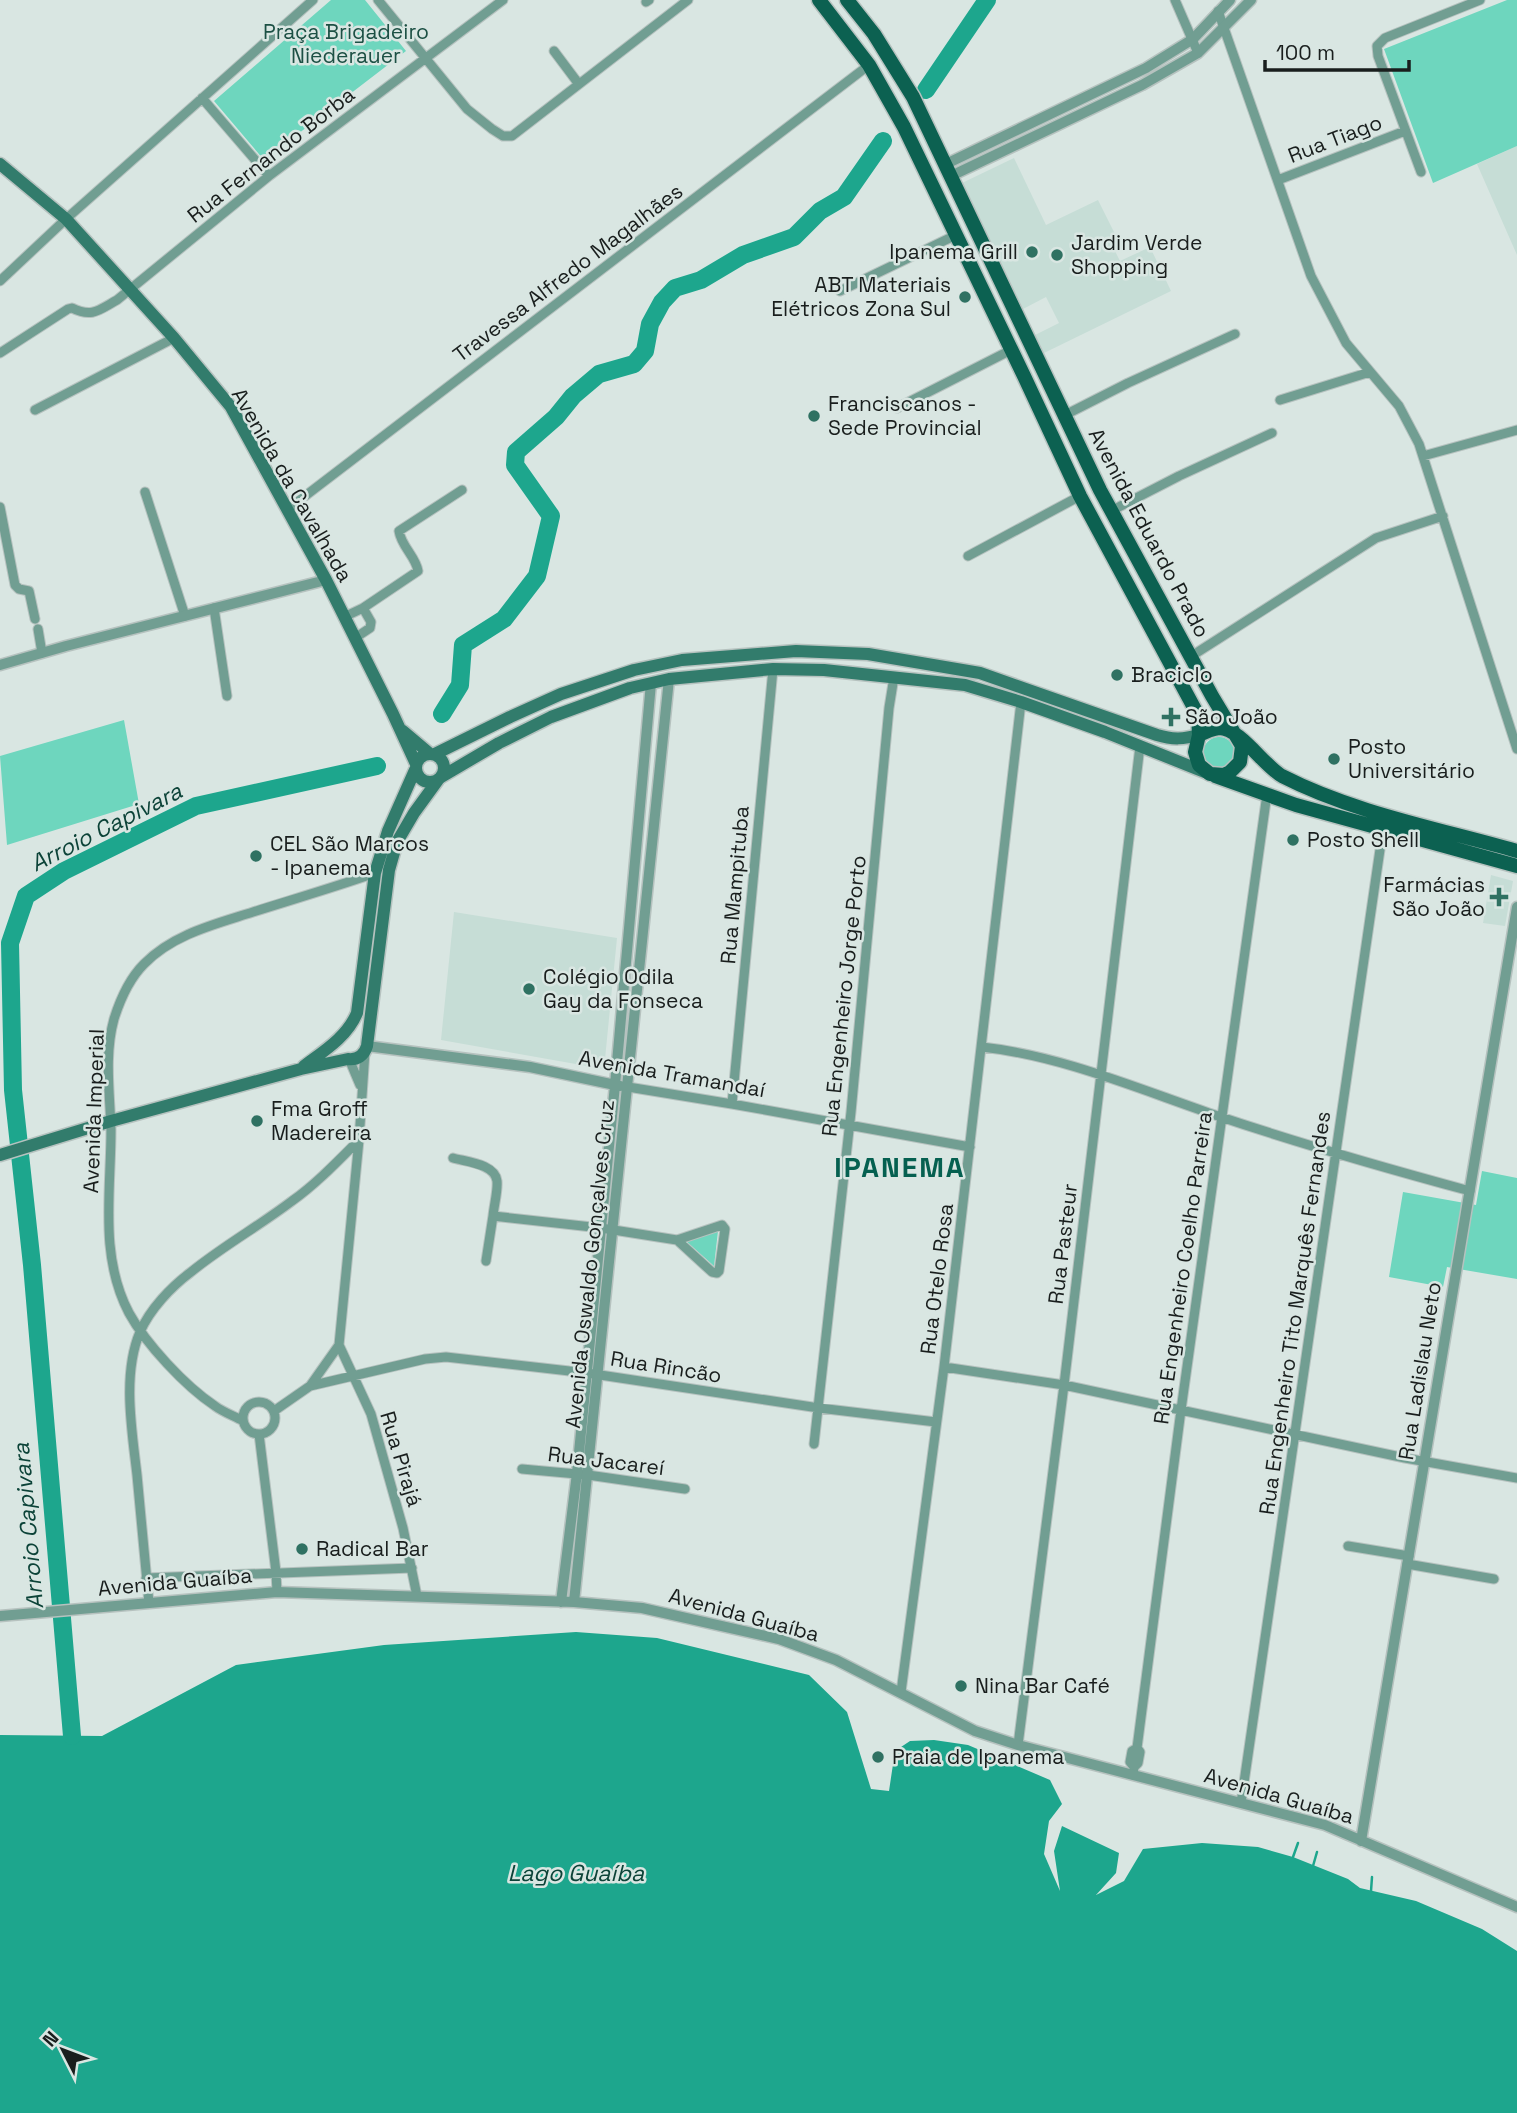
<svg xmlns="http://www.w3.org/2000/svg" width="1517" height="2113" viewBox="0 0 1517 2113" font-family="'Space Grotesk',sans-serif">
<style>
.built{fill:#c6ddd6}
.green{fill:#6ed6be}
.water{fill:#1da68d}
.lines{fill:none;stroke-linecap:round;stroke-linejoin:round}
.stream{stroke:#1da68d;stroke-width:2.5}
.river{stroke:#1da68d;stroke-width:18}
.minor-casing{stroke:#b6c2bf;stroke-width:11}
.tertiary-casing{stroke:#b6c2bf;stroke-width:13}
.secondary-casing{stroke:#b6c2bf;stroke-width:15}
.primary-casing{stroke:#b6c2bf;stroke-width:17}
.minor{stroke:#719e92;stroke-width:9}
.tertiary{stroke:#719e92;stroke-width:10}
.secondary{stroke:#327c6c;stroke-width:12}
.primary{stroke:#0c6151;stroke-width:14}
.poi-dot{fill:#2f7162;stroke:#d9e6e2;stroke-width:2.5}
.labels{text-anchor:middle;stroke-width:5;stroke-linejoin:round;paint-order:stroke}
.park-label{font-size:21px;fill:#1c5044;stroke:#d9e6e2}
.street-label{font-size:21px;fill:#191e1d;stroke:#d9e6e2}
.poi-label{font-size:21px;fill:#191e1d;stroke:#d9e6e2;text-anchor:start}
.water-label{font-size:23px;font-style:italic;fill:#0c4338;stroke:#d9e6e2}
.district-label{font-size:28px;font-weight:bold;letter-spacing:2px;fill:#056050;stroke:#d9e6e2}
</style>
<rect width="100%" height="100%" fill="#d9e6e2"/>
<path class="built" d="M1517 146V255L1477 164Z
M1014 158 1046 225 1098 200 1121 246 1114 249 1120 261 1150 247 1171 291 1044 353 1035 335 1059 323 1046 297 1023 309 962 183Z
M1491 875 1513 881 1505 926 1483 923Z
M454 912 617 938 604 1069 441 1040Z"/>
<path class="green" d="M331 0H365L406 51 264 160 214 101Z
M1507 0H1517V146L1433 183 1384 49Z
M124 720 139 804 7 845 0 756Z
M1203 753a16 16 0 1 1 32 0a16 16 0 1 1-32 0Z
M1482 1171 1517 1178V1279L1447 1267 1443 1287 1389 1277 1403 1192 1476 1205Z
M718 1231 714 1266 686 1241Z"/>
<path class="water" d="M576 1632 657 1638 809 1675 847 1712 871 1789 889 1791 895 1751 910 1741 934 1740 968 1745 1050 1780 1062 1804 1049 1821 1044 1854 1060 1891 1054 1851 1062 1826 1119 1853 1116 1873 1096 1895 1124 1881 1143 1849 1202 1843 1258 1847 1293 1857 1348 1879 1360 1888 1416 1901 1482 1929 1517 1951V2113H0V1735L102 1736 236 1665 384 1645Z"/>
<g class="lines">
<path class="stream" d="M1293 1857 1298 1843
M1313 1866 1317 1852
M1371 1891 1372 1877"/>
<path class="river" d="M926 90 987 0
M442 714 460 685 463 645 504 619 537 576 551 516 515 465 516 452 556 417 573 396 599 374 634 364 645 351 650 324 662 302 675 288 701 280 743 255 794 237 820 211 844 197 883 141
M72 1736 32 1265 13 1090 10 943 26 896 64 871 196 806 377 766"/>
<defs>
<path id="minor" d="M378 0 467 109 492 129 503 136H512L688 0
M1175 0 1198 53
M646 2 649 0
M1218 11 1311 276 1346 343 1399 406 1419 444 1517 749
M554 51 578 83
M202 98 269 176
M1421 172 1378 56 1377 46 1385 38 1480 0
M1278 180 1405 131
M0 281 66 219 313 0
M840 291 956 235
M0 353 68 309 72 308C92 318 99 310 117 300L269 176 503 0
M1280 400 1370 372
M897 408 1011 350
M35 410 174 338
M1063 416 1128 383 1235 334
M1423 456 1517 430
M145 492 185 616
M0 507 15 585 19 589 29 591 35 619
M288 509 869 65
M1111 511 1179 476 1272 433
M968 556 1080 496
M214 608 227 696
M363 608 418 571C416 557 401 546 399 531L462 490
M344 617 363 608 371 622 370 628 355 638
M38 629 42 653
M1190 657 1376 538 1443 516
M982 1047C1063 1056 1141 1090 1218 1116 1301 1144 1385 1168 1470 1191
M365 1052 359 1140 339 1345 371 1414 403 1528 417 1596
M349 1059 360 1085
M628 1087 732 1104 970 1147
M732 1104 773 669
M453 1158C467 1162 495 1164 497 1181 498 1191 494 1205 493 1216L601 1228 677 1240 722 1225 725 1229 719 1271 717 1273 712 1272 677 1240
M486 1261 493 1216
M944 1367 1064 1385 1405 1458 1517 1478
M310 1386 339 1345
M243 1418a16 16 0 1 1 32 0a16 16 0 1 1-32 0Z
M274 1411 310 1386 425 1359 446 1357 587 1373 819 1408 936 1422
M243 1421C234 1416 223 1412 215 1406 185 1386 146 1344 129 1313 99 1256 111 1192 111 1130 110 1094 104 1055 114 1019 120 1000 130 978 144 964 173 934 216 924 253 912 294 899 335 887 375 873
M259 1434 276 1572 277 1592
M814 1444 851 1112 889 708 894 677
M522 1469 588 1475 685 1489
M1348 1546 1409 1556
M1407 1564 1494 1579
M146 1578 412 1568
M149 1603C145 1561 141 1518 137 1475 132 1431 122 1374 140 1332 150 1309 171 1287 191 1272 223 1246 259 1226 292 1201 316 1184 338 1161 359 1140
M901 1692 944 1367 1021 702
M1018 1745 1064 1385 1140 746
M1134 1767 1130 1762 1132 1751 1137 1748
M1133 1775 1134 1767 1138 1763 1140 1752 1137 1748 1181 1410 1267 794
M1241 1803 1383 829"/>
<path id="tertiary" d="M946 164 1146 68 1193 39 1230 0
M951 176 1142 85 1198 53 1251 0
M0 665 66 646 326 580
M367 1046 530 1067 620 1086
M561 1602 577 1473 615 1085 651 683
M574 1602 669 679
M0 1616 277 1592 574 1602 642 1608 779 1639 836 1660 975 1731 1018 1745 1325 1825 1517 1907
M1361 1841 1517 907"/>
<path id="secondary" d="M0 164 66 219 174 338 231 407 326 580 393 714 416 764
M403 731 429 753
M416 768a14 14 0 1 1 28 0a14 14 0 1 1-28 0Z
M435 754 510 717 561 694 634 670 682 660 796 651 868 654 980 673 1157 735C1173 740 1184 739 1199 735
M441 777 499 743 551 717 630 688 669 679 773 669 824 670 965 685 1021 702 1105 732 1207 773
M304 1066C324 1051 347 1037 357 1013L375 873 388 831 415 770
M0 1155 111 1121 301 1069 348 1059C357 1060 364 1056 367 1046L389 870 397 842 414 813 438 780"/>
<path id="primary" d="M819 0 869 65 904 127 1024 376 1080 496 1198 715 1199 735 1195 752 1199 765 1210 774 1224 775 1230 772 1240 762 1242 746 1212 696 1100 490 913 97 874 34 847 0
M1199 735C1205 732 1212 729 1219 728 1240 728 1264 766 1282 776 1354 813 1440 829 1517 851
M1215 776 1296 805 1517 866"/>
</defs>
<use href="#minor" class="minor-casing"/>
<use href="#tertiary" class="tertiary-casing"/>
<use href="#secondary" class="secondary-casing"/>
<use href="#primary" class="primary-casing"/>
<use href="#minor" class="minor"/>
<use href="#tertiary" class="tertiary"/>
<use href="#secondary" class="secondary"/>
<use href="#primary" class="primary"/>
</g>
<g class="poi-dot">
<circle cx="1032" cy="252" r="7"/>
<circle cx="1057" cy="255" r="7"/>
<circle cx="965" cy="297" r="7"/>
<circle cx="814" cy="416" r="7"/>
<circle cx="1117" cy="675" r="7"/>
<path d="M1167.5 706.5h7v7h7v7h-7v7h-7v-7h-7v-7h7z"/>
<circle cx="1334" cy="759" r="7"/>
<circle cx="1293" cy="840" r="7"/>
<circle cx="256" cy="856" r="7"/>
<path d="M1495.5 886.5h7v7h7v7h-7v7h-7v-7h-7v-7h7z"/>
<circle cx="529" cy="989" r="7"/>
<circle cx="257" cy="1121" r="7"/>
<circle cx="302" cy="1549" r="7"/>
<circle cx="961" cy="1686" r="7"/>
<circle cx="878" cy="1757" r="7"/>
</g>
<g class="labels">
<g class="park-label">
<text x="346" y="39">Praça Brigadeiro<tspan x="346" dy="24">Niederauer</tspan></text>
</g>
<g class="street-label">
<text transform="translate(1335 139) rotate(-21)" y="7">Rua Tiago</text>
<text transform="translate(271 155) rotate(-38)" y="7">Rua Fernando Borba</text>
<text transform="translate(568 273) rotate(-37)" y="7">Travessa Alfredo Magalhães</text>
<text transform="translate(292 485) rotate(60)" y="7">Avenida da Cavalhada</text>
<text transform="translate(1149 533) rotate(62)" y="7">Avenida Eduardo Prado</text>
<text transform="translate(735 885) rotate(-85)" y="7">Rua Mampituba</text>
<text transform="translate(844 996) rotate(-84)" y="7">Rua Engenheiro Jorge Porto</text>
<text transform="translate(672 1074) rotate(10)" y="7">Avenida Tramandaí</text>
<text transform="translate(94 1111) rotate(-88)" y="7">Avenida Imperial</text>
<text transform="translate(1063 1244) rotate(-83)" y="7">Rua Pasteur</text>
<text transform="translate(590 1264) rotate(-84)" y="7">Avenida Oswaldo Gonçalves Cruz</text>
<text transform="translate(1183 1268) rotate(-82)" y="7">Rua Engenheiro Coelho Parreira</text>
<text transform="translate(937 1279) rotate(-83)" y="7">Rua Otelo Rosa</text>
<text transform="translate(1295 1313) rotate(-82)" y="7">Rua Engenheiro Tito Marquês Fernandes</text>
<text transform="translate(666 1367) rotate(9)" y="7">Rua Rincão</text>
<text transform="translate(1420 1371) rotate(-81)" y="7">Rua Ladislau Neto</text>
<text transform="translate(401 1459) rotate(73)" y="7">Rua Pirajá</text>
<text transform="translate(606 1461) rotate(7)" y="7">Rua Jacareí</text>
<text transform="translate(175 1582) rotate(-5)" y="7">Avenida Guaíba</text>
<text transform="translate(744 1615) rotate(15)" y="7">Avenida Guaíba</text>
<text transform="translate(1279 1796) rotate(16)" y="7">Avenida Guaíba</text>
</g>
<g class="poi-label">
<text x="1071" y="250">Jardim Verde<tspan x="1071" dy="24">Shopping</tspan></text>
<text x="1018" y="259" text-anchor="end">Ipanema Grill</text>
<text x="951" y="292" text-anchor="end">ABT Materiais<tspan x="951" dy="24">Elétricos Zona Sul</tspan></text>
<text x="828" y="411">Franciscanos -<tspan x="828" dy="24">Sede Provincial</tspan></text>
<text x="1131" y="682">Braciclo</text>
<text x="1185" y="724">São João</text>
<text x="1348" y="754">Posto<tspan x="1348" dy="24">Universitário</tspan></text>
<text x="1307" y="847">Posto Shell</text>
<text x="270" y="851">CEL São Marcos<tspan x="270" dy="24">- Ipanema</tspan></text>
<text x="1485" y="892" text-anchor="end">Farmácias<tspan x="1485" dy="24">São João</tspan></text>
<text x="543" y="984">Colégio Odila<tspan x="543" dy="24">Gay da Fonseca</tspan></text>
<text x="271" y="1116">Fma Groff<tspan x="271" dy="24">Madereira</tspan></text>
<text x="316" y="1556">Radical Bar</text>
<text x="975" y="1693">Nina Bar Café</text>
<text x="892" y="1764">Praia de Ipanema</text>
</g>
<g class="water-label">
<text transform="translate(106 827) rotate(-27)" y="8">Arroio Capivara</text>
<text transform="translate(28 1526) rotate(-95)" y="8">Arroio Capivara</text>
<text x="576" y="1881">Lago Guaíba</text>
</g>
<g class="district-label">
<text x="900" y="1177">IPANEMA</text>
</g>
</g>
<g transform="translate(63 2050) rotate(312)" stroke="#d9e6e2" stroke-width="5" paint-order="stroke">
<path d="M0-5L12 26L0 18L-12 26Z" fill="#191e1d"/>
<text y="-10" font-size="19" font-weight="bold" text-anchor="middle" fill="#191e1d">N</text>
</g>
<path d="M1265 60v10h144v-10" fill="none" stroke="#191e1d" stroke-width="3.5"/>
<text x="1276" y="60" font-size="21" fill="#191e1d" stroke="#d9e6e2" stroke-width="5" paint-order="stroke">100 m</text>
</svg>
